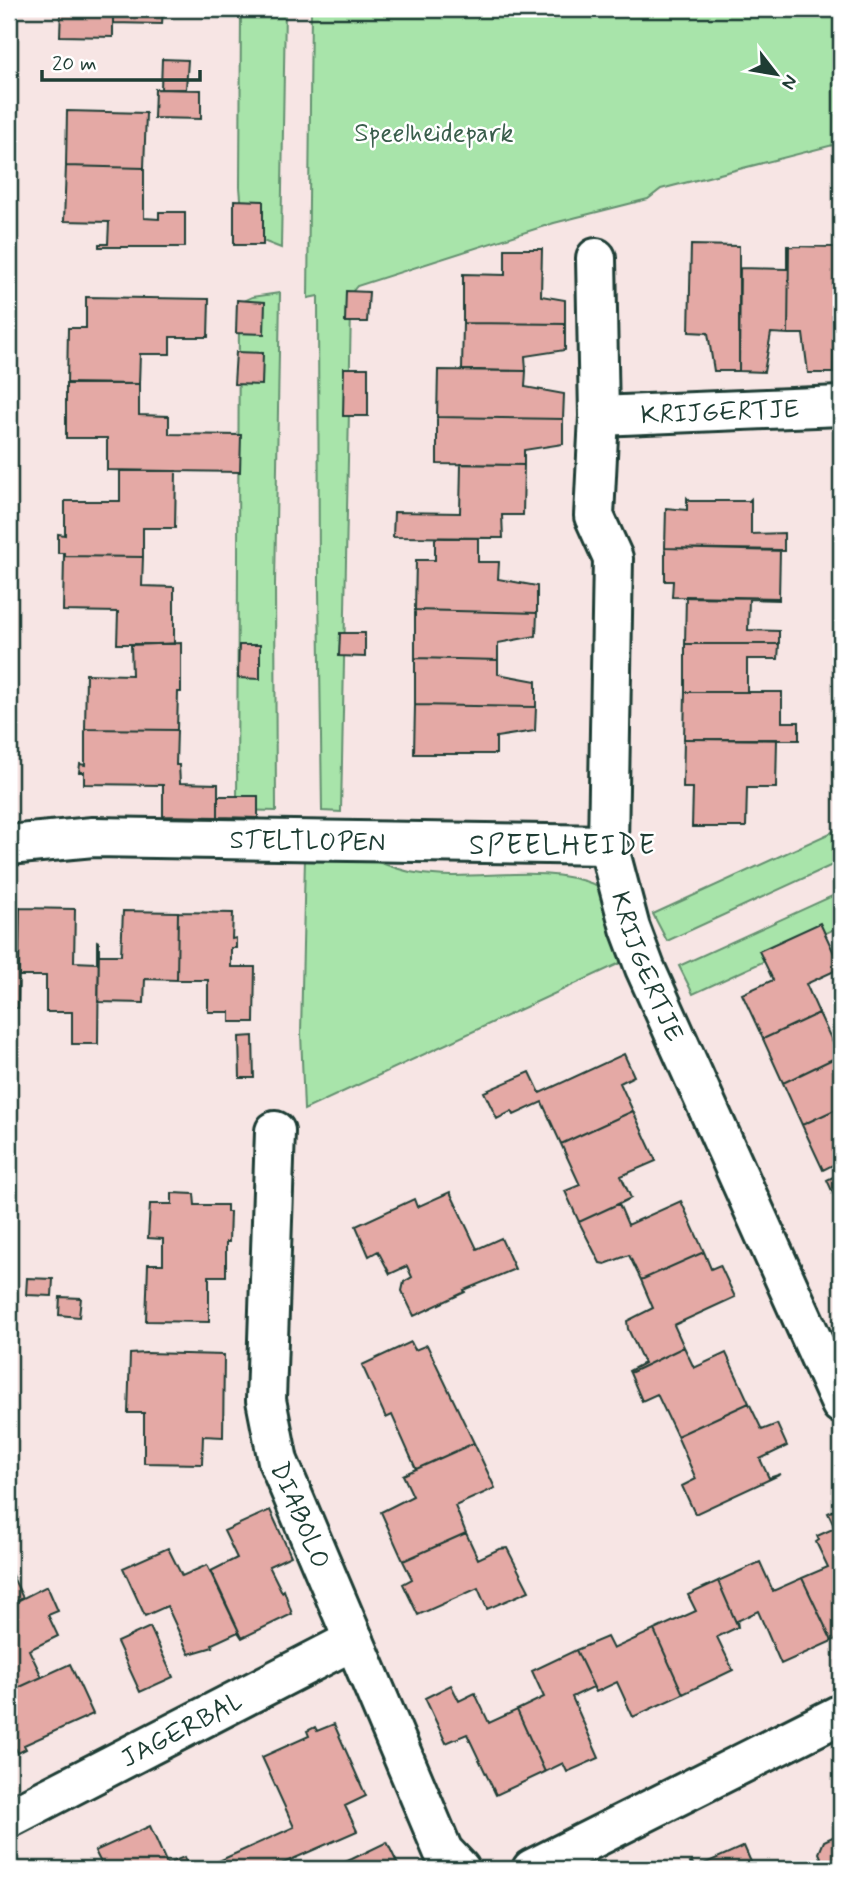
<svg xmlns="http://www.w3.org/2000/svg" width="850" height="1878" viewBox="0 0 850 1878" font-family="Mynerve,sans-serif">
<style>
.green{fill:#a8e4aa;stroke:#64906f;stroke-width:2}
.building{fill:#e4a9a5;stroke:#1f3d34;stroke-width:2}
.lines{fill:none;stroke-linecap:round;stroke-linejoin:round}
.minor-casing{stroke:#1f3d34;stroke-width:44}
.minor{stroke:#fff;stroke-width:38}
.labels{text-anchor:middle;stroke-width:5;stroke-linejoin:round;paint-order:stroke}
.park-label{font-size:26px;fill:#3a5e4c;stroke:#fff}
.street-label{font-size:26px;fill:#1f3d34;stroke:#fff}
.neighbourhood-label{font-size:28px;letter-spacing:2px;fill:#1f3d34;stroke:#fff}
</style>
<rect width="100%" height="100%" fill="#f7e5e4"/>
<filter id="ink" filterUnits="userSpaceOnUse"><feTurbulence type="fractalNoise" baseFrequency=".0143" numOctaves="2"/><feDisplacementMap in="SourceGraphic" scale="14" xChannelSelector="R" yChannelSelector="G"/><feConvolveMatrix kernelMatrix="1 2 1 2 8 2 1 2 1" color-interpolation-filters="sRGB"/></filter>
<g filter="url(#ink)">
<path class="green" d="M241 9H285L281 248 255 238 243 222 240 187Z
M311 9H841V143L661 189 648 199 554 223 357 286 353 291 351 309 341 812 322 811 319 588 318 296 308 298Z
M280 293 275 584 276 811 237 810 239 303 252 297Z
M841 828V861L667 941 653 914Z
M305 857C326 858 349 857 369 860 385 863 400 871 416 873 475 883 539 862 596 885L631 958 304 1110 301 1033Z
M841 892V926L693 994 679 966Z"/>
<path class="building" d="M61 9H113V37L60 36Z
M113 9H163L162 24 113 23Z
M220 9H269V16H220Z
M162 59 188 60 186 89H161Z
M155 89 201 90V119L154 118Z
M67 111 146 113 144 168 66 166Z
M66 166 144 168V218L159 219V212H185V247H99V244H108L109 222 64 221Z
M234 200 263 201V245H234Z
M691 245 739 246V371H714L708 333 689 332Z
M787 246H789L788 334 771 333 764 372 739 371 740 268 787 269Z
M789 246 835 247 833 373H808L803 334H788Z
M835 247H841V373H833Z
M505 249H542L541 296 565 300V324L463 323V274L505 275Z
M346 291 369 292 367 322H345Z
M86 297 209 299 208 337H170V354H140L139 384H67L68 328H86Z
M237 300 265 302 264 334 236 333Z
M463 323 565 324V350L525 356 526 371 462 370Z
M236 352 263 353 262 385 234 384Z
M344 368H368V416H343Z
M438 370 526 371 525 387 564 394 563 419 437 417Z
M66 383 139 384V415L169 416V434L241 435 240 472 107 470V438H66Z
M437 417 563 419V444L524 450V465L437 464Z
M461 464 524 465 523 515H502L503 538 393 537 394 512 460 513Z
M120 471H176L175 528H143V557L64 556V553H58V534L65 535V501H120Z
M839 490H841V551H838Z
M687 498 690 501H749L751 499V534L784 533V551L665 548 666 508 687 510Z
M435 538H478V562H499L498 579 537 586V613L415 610 416 560H435Z
M665 548 780 550 779 598 672 597 673 581H665Z
M64 556 143 557 142 586 174 587V644H117L118 612 63 611Z
M686 596 779 598V600L749 599 748 630 779 631V644H685Z
M415 610 537 613 536 636 498 643V660L415 658Z
M340 633H365V657L339 656Z
M181 643V692H178L177 730 85 729 86 674 132 675 131 645Z
M685 644H779L778 659H747V692H685Z
M239 645H260V679L238 678Z
M415 658 498 660V674L536 681V707L415 705Z
M685 692H782V722H799V740L684 739Z
M415 705 536 707 535 731 496 737V754H414Z
M85 729 177 730 176 765H179L180 783 218 784V817L163 816V785L84 784V772H79L80 764 85 765Z
M684 739H777L776 788H747L746 827H692L693 788H683Z
M218 796H258V818L218 817Z
M9 908H20L18 1008H9Z
M20 908 75 909 74 962 97 963V941L99 942 98 1044H72V1012H46V976H19Z
M123 911 178 912 177 980 145 979 144 1003 98 1002 99 942V955H121Z
M178 912 233 913 232 939 236 938V948H231V967H255L254 1022H230V1012H208V980H177Z
M820 923 841 968 806 984 819 1013 763 1039 742 994 773 980 759 951Z
M819 1013 833 1043 841 1039V1055L783 1083 763 1039Z
M253 1036 254 1078H240L239 1037Z
M624 1054 634 1076 620 1083 633 1111 561 1144 542 1102 514 1115 512 1111 497 1119 484 1092 530 1072 540 1093Z
M841 1055V1107L802 1125 783 1083Z
M841 1107V1161L823 1170 802 1125Z
M633 1111 656 1161 621 1176 631 1198 579 1222 565 1191 580 1185 561 1144Z
M841 1173V1205L839 1206 827 1180Z
M450 1192 477 1249 501 1238 515 1269 464 1290 465 1292 414 1316 402 1291 404 1282 412 1277 407 1266 390 1274 378 1251 369 1256 356 1226 414 1199 417 1207Z
M172 1193 194 1194 195 1205H227V1212H230L229 1242H226V1276H209V1322L146 1321 148 1264H163V1239L148 1238 150 1204H172Z
M631 1198 619 1204 628 1225 681 1201 704 1252 641 1280 629 1255 605 1264 600 1263 579 1222Z
M704 1252 711 1269 720 1265 735 1297 674 1325 684 1347 630 1373 629 1371 644 1363 628 1329 627 1321 653 1308 641 1280Z
M27 1278 53 1279 52 1296 26 1295Z
M60 1297 81 1298 79 1317 59 1315Z
M411 1342 415 1350 427 1345 474 1443 403 1475 416 1469 392 1415 386 1418 362 1365Z
M684 1347 694 1368 726 1353 749 1403 677 1436 657 1394 642 1401 630 1373Z
M146 1353 224 1355 223 1437 203 1436 202 1464 144 1463V1413H128L130 1354Z
M749 1403 762 1430 777 1424 787 1446 760 1459 769 1478 781 1474 695 1514 682 1486 696 1479 677 1436Z
M474 1443 495 1488 455 1506 466 1533 403 1561 381 1512 413 1496 403 1475Z
M841 1507V1636L832 1641 802 1578 828 1567 816 1542 819 1540 817 1536 835 1528 828 1513Z
M270 1510 291 1556 269 1566 282 1592 284 1590 292 1614 242 1638 211 1571 237 1558 224 1531Z
M466 1533 478 1559 499 1549 507 1548 529 1591 487 1609 478 1588 418 1615 403 1584 412 1579 403 1561Z
M168 1548 182 1576 207 1565 242 1638 238 1632 212 1644 213 1647 189 1654 167 1606 145 1616 123 1568Z
M760 1562 773 1591 802 1578 832 1641 781 1664 758 1611 737 1621 738 1627 718 1581Z
M9 1569 23 1598 9 1605Z
M718 1581 738 1627 717 1637 733 1670 683 1694 654 1630 696 1611 688 1595Z
M47 1586 58 1611 48 1615 58 1636 29 1650 42 1677 9 1692V1605Z
M150 1627 173 1677 140 1692 117 1642Z
M654 1630 683 1694 633 1717 617 1682 596 1692 576 1650 607 1637 613 1649Z
M576 1650 596 1692 593 1687 572 1697 599 1758 567 1772 563 1763 545 1772 517 1710 544 1697 532 1671Z
M70 1664 93 1714 24 1745 26 1749 18 1753 16 1749 9 1752V1692Z
M451 1685 459 1701 475 1693 489 1723 517 1710 545 1772 496 1795 467 1734 446 1743 425 1698Z
M334 1724 366 1796 345 1806 357 1831 270 1869H210L208 1866 294 1827 262 1757 309 1736 307 1731 315 1727 317 1731Z
M150 1826 167 1864 184 1857 189 1869H104L95 1851Z
M841 1833V1869H826L819 1853 824 1841Z
M387 1842 400 1869H329L352 1859Z
M744 1846 754 1869H694L690 1863 692 1862 695 1868Z"/>
<g class="lines">
<defs>
<g id="minor">
<path id="s1" d="M596 258 599 416 594 516 613 558 608 845 630 928 645 968 841 1404"/>
<path id="s2" d="M599 416 841 406"/>
<path id="s3" d="M9 845 93 837 608 845"/>
<path id="s4" d="M275 1131 266 1400 278 1461 443 1851 460 1869"/>
<path id="s5" d="M9 1818 354 1640"/>
<path d="M532 1869 841 1714"/>
</g>
</defs>
<use href="#minor" class="minor-casing"/>
<use href="#minor" class="minor"/>
</g>
</g>
<g class="labels">
<g class="park-label">
<text x="434" y="141">Speelheidepark</text>
</g>
<g class="street-label">
<text dy="9" stroke="none"><textPath href="#s2" startOffset="121">KRIJGERTJE</textPath></text>
<text dy="9" stroke="none"><textPath href="#s3" startOffset="299">STELTLOPEN</textPath></text>
<text dy="9" stroke="none"><textPath href="#s1" startOffset="719">KRIJGERTJE</textPath></text>
<text dy="9" stroke="none"><textPath href="#s4" startOffset="390">DIABOLO</textPath></text>
<text dy="9" stroke="none"><textPath href="#s5" startOffset="194">JAGERBAL</textPath></text>
</g>
<g class="neighbourhood-label">
<text x="563" y="854">SPEELHEIDE</text>
</g>
</g>
<rect width="850" height="1878" fill="none" stroke="#fff" stroke-width="35"/>
<rect x="18" y="18" width="815" height="1843" fill="none" stroke="#1f3d34" stroke-width="2.5" filter="url(#ink)"/>
<g transform="translate(776 74) rotate(121)" stroke="#ffffff" stroke-width="5" paint-order="stroke">
<path d="M0-5L12 26L0 18L-12 26Z" fill="#1f3d34"/>
<text y="-10" font-size="19" font-weight="bold" text-anchor="middle" fill="#1f3d34">N</text>
</g>
<path d="M42 70v10h158v-10" fill="none" stroke="#1f3d34" stroke-width="3.5"/>
<text x="52" y="70" font-size="21" fill="#1f3d34" stroke="#ffffff" stroke-width="5" paint-order="stroke">20 m</text>
</svg>
